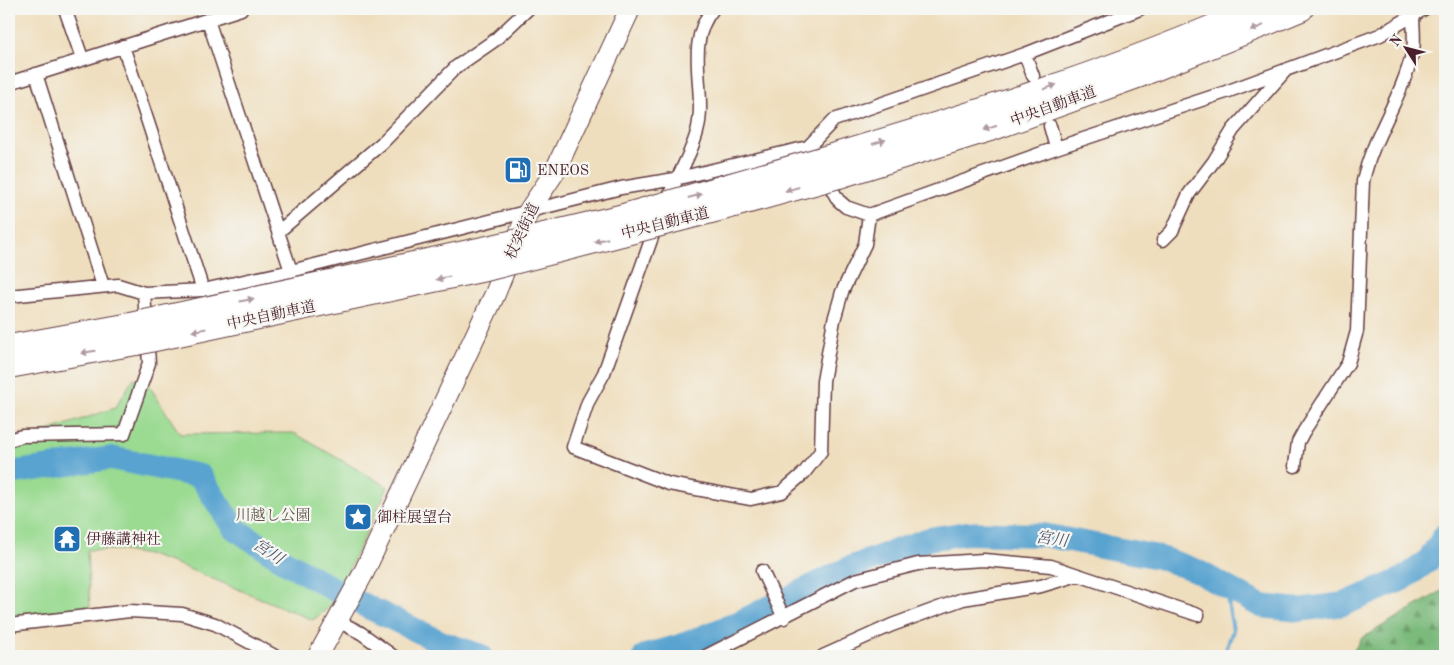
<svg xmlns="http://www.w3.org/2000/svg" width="1454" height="665" viewBox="0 0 1454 665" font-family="'Old Standard TT','Noto Serif JP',serif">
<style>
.forest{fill:url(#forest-firs);stroke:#626c53}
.green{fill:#9ada91;stroke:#727c5e}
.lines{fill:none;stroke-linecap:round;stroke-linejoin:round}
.stream{stroke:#58a3d0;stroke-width:4}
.river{stroke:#58a3d0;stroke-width:24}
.street-casing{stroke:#633c41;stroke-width:15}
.primary-casing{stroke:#633c41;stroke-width:22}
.highway-casing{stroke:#633c41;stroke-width:26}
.street{stroke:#fff;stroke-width:12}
.primary{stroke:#fff;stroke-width:20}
.highway{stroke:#fff;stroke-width:24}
.highway-bridge-casing{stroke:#633c41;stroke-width:26;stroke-linecap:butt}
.highway-bridge{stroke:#fff;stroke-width:24}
.oneway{fill:#ae9aa0}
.labels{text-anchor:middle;stroke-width:4.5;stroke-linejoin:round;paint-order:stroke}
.street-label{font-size:15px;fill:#4a1f2b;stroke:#f6f6f2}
.poi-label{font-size:15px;fill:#4a1f2b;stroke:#f6f6f2;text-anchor:start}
.park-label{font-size:15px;fill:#62574a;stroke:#f6f6f2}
.water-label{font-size:16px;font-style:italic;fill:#50546d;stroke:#f6f6f2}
</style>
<defs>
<pattern id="forest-firs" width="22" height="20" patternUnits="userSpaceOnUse" patternTransform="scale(1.25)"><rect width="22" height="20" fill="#7bba7b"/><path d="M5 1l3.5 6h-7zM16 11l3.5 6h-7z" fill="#679765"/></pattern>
</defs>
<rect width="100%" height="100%" fill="#f6f6f2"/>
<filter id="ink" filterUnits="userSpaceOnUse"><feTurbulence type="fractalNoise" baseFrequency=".02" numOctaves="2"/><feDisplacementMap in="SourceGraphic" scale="10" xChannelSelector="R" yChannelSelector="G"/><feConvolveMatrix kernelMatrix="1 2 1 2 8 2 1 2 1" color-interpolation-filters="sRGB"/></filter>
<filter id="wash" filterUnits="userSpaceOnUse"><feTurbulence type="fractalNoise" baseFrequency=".0096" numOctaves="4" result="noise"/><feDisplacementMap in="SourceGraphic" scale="20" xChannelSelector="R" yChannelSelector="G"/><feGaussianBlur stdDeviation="1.12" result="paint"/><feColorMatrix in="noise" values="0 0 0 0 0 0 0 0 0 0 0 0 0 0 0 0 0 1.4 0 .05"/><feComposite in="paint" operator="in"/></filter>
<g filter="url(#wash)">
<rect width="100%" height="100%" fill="#efdebd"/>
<path class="forest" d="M1445 589V656H1350L1362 638Z"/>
<path class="green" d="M134 378 148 384 180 434 294 433 388 487 331 606 313 620 179 565 152 556 118 550H87L90 608 9 621V444L115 408Z"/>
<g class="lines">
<path class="stream" d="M1224 656 1233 630 1225 586"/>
<path class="river" d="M9 473 111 458 200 476 234 528 286 562 351 599 445 644 481 656
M645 656 683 645 738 623 849 568 929 539 967 533 1043 535 1158 557 1195 570 1261 606 1299 610 1344 604 1403 579 1428 561 1445 535"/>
</g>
</g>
<g filter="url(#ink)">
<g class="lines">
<defs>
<path id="street" d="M65 9 82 58
M1140 9 1025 54 834 120 808 147 838 200 846 207 869 215 1056 148 1226 92 1380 35 1424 9
M208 20 291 271
M123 46 203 290
M1025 54 1033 76
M36 74 103 286
M9 83 241 9
M1050 126 1056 148
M665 205C675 180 690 158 697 132 708 91 683 45 713 9
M657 223 604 373 588 402 573 447 669 484 751 499 782 492 804 473 821 451 823 381 834 320 842 292 865 244 869 215
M278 232 382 143 456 67 495 40 528 9
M1163 240 1172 231 1189 194 1214 161 1233 130 1285 71
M9 296 118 285 144 293 203 290 291 271 621 188 675 179 808 147
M9 440 22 436 124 434 149 363 144 293
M1295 466 1298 442 1304 431 1348 363 1357 331 1363 181C1373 135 1403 97 1413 50 1415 40 1413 26 1413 15
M762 571 784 618
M338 621 361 633 393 656
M9 625 130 611 182 614 215 624 275 656
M706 656 855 580 918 564 984 560 1051 566 1198 615
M823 656 892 625 963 599 1041 586 1078 575"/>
<path id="primary" d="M318 656 363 574 495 294 528 212 554 173 630 9"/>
<path id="highway" d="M832 156C974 114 1118 70 1254 9
M839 176 996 127 1140 75 1301 9
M9 347 131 325
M9 366 136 343"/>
</defs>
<use href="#street" class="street-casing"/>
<use href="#primary" class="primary-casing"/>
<use href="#highway" class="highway-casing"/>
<use href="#street" class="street"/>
<use href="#primary" class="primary"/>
<use href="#highway" class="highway"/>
<defs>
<path id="highway-bridge" d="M131 325 497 246 620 217 832 156
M136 343 490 268 731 206 839 176"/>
</defs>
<use href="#highway-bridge" class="highway-bridge-casing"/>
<use href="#highway-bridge" class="highway-bridge"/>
</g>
<defs><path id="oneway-solid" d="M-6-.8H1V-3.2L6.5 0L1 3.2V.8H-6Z" transform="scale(1.25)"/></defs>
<g class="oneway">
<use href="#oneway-solid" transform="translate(1257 28) rotate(157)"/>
<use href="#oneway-solid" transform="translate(1050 87) rotate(-20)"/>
<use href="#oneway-solid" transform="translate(990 128) rotate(162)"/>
<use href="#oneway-solid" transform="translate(879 142) rotate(-17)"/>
<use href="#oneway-solid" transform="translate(792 189) rotate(164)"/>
<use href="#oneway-solid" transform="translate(695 196) rotate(-15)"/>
<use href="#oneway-solid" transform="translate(601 240) rotate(166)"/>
<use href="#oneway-solid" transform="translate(443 278) rotate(168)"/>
<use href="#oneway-solid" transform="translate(247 300) rotate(-12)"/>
<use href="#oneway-solid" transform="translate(199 330) rotate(168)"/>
<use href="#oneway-solid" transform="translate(88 352) rotate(170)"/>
</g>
</g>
<defs>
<symbol id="fuel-square" viewBox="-11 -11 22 22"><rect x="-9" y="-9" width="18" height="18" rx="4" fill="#1f6fb2" stroke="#f6f6f2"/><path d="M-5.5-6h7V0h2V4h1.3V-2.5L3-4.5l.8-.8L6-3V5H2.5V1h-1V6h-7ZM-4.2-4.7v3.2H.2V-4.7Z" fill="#fff"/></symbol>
<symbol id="sight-square" viewBox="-11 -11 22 22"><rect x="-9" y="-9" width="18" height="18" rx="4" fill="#1f6fb2" stroke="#f6f6f2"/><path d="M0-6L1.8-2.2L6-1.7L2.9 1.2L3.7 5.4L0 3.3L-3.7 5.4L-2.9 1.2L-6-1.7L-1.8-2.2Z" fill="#fff"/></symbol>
<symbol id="temple-square" viewBox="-11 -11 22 22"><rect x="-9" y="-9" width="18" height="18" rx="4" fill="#1f6fb2" stroke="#f6f6f2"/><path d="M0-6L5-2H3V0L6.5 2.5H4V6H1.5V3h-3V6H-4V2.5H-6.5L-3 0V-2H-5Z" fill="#fff"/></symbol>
</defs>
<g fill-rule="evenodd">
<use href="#fuel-square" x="502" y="154" width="32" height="32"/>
<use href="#sight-square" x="342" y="501" width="32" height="32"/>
<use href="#temple-square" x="51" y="523" width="32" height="32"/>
</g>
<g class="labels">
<g class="street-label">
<text transform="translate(1053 106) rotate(-20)" y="5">中央自動車道</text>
<text transform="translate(665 223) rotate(-14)" y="5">中央自動車道</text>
<text transform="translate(522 231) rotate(-65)" y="5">杖突街道</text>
<text transform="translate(271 315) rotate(-12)" y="5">中央自動車道</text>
</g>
<g class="poi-label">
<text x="537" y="175">ENEOS</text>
<text x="377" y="522">御柱展望台</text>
<text x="86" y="544">伊藤講神社</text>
</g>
<g class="park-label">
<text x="273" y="520">川越し公園</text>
</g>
<g class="water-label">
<text transform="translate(1052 538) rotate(8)" y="6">宮川</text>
<text transform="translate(269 551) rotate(33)" y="6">宮川</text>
</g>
</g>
<rect width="1454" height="665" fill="none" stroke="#f6f6f2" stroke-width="30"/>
<g transform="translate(1406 48) rotate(306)" stroke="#f6f6f2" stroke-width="4" paint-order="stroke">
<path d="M0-4L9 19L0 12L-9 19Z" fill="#4a1f2b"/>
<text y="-8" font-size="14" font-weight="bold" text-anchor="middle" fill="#4a1f2b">N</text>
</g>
</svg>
